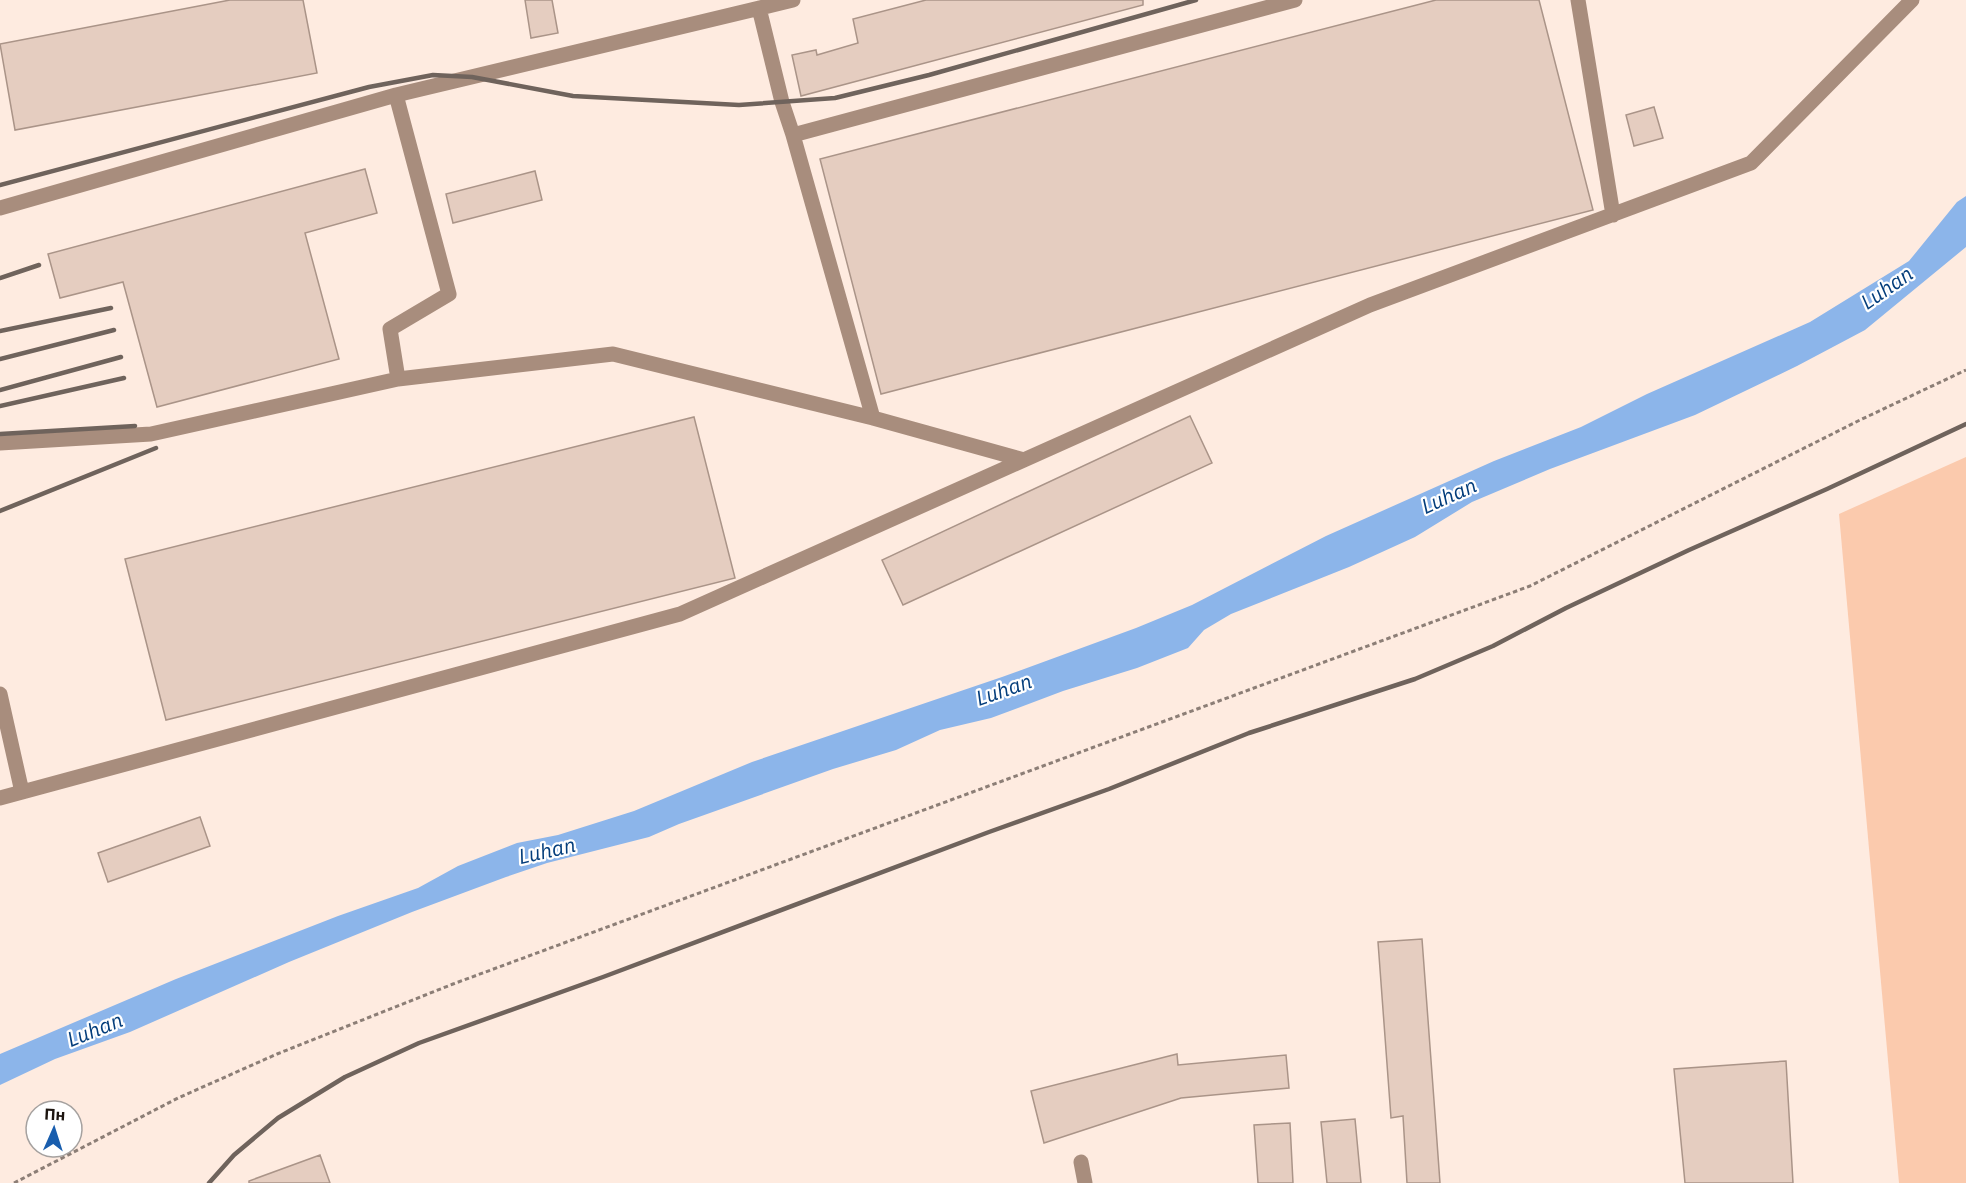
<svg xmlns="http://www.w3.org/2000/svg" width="1966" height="1183" viewBox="0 0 1966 1183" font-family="'IBM Plex Sans',sans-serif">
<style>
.green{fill:#fbcaad}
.water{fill:#8cb5ea}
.building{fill:#e5cdc0;stroke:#aa9488;stroke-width:1.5}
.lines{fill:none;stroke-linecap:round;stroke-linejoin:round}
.path{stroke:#8c7e76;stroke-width:3;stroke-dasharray:4.5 3;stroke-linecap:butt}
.minor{stroke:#a88d7d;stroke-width:15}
.rail{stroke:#6f635c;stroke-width:4.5}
.labels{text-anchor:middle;stroke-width:4.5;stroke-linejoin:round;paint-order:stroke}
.water-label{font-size:21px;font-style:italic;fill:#033d7b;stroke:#fff}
</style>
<rect width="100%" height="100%" fill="#feebe0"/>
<path class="green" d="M1966 457V1183H1899L1839 514Z"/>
<path class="water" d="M1966 196V247L1865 330 1797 366 1695 415 1550 469 1472 502 1415 537 1349 567 1231 614 1204 630 1188 648 1137 668 1063 691 991 718 940 730 896 750 833 769 679 824 649 837 547 863 506 877 412 912 289 962 130 1032 55 1059 0 1085V1054L176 979 338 916 418 888 458 866 517 843 558 835 634 811 752 762 1002 677 1136 628 1192 605 1326 536 1494 461 1581 427 1647 394 1810 322 1909 261 1957 202Z"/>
<path class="building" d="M230 0H303L317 73 15 130 0 44Z
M525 0H552L558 33 531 38Z
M926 0H1143V5L801 96 792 55 816 50 817 55 858 43 853 19Z
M1436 0H1539L1593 210 881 394 820 159Z
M1654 107 1663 138 1634 146 1626 115Z
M365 169 377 213 305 233 339 359 157 407 123 282 60 298 48 254Z
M535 171 542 200 453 223 446 194Z
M1190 416 1212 463 903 605 882 560Z
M694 417 735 578 166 720 125 559Z
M200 817 210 846 108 882 98 853Z
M1422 939 1435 1114 1440 1183H1407L1403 1116 1391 1118 1378 942Z
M1177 1054 1178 1065 1286 1055 1289 1088 1181 1098 1044 1143 1031 1091Z
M1786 1061 1793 1183H1685L1674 1069Z
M1355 1119 1361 1183H1327L1321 1122Z
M1290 1123 1293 1183H1258L1254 1125Z
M320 1155 330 1183H249V1181Z"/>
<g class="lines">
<path class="path" d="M14 1183 178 1098 277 1054 453 984 1530 586 1860 420 1966 370"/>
<path class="minor" d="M1578 0 1613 215
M759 8 782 102 793 135 873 418
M396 95 449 294 390 329 398 379
M793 135 1295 0
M0 208 396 95 793 0
M0 443 151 434 398 379 613 354 873 418 1024 460
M0 694 22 792
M0 798 680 614 1370 305 1751 163 1912 0
M1081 1162 1085 1183"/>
<path class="rail" d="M0 185 369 87 433 75 472 77 573 96 739 105 835 98 929 75 1196 0
M0 278 39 265
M0 331 111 308
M0 359 114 330
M0 390 121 357
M0 406 124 378
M0 434 135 426
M0 511 156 448
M209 1183 234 1155 278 1118 345 1077 419 1043 603 977 989 832 1109 789 1249 733 1415 679 1493 646 1566 608 1689 550 1827 489 1966 424"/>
</g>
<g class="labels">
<g class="water-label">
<text transform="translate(1887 288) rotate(-35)" y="7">Luhan</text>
<text transform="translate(1449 496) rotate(-24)" y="7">Luhan</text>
<text transform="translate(1004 690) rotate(-19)" y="7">Luhan</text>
<text transform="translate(547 851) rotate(-13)" y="7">Luhan</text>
<text transform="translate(95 1030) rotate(-22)" y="7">Luhan</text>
</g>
</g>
<g transform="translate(54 1129) rotate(3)"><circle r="28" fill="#ffffff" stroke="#a5a19f" stroke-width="1.5"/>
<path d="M0-4.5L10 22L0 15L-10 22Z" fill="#195eae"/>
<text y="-9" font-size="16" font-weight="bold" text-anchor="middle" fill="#1d1510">Пн</text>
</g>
</svg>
